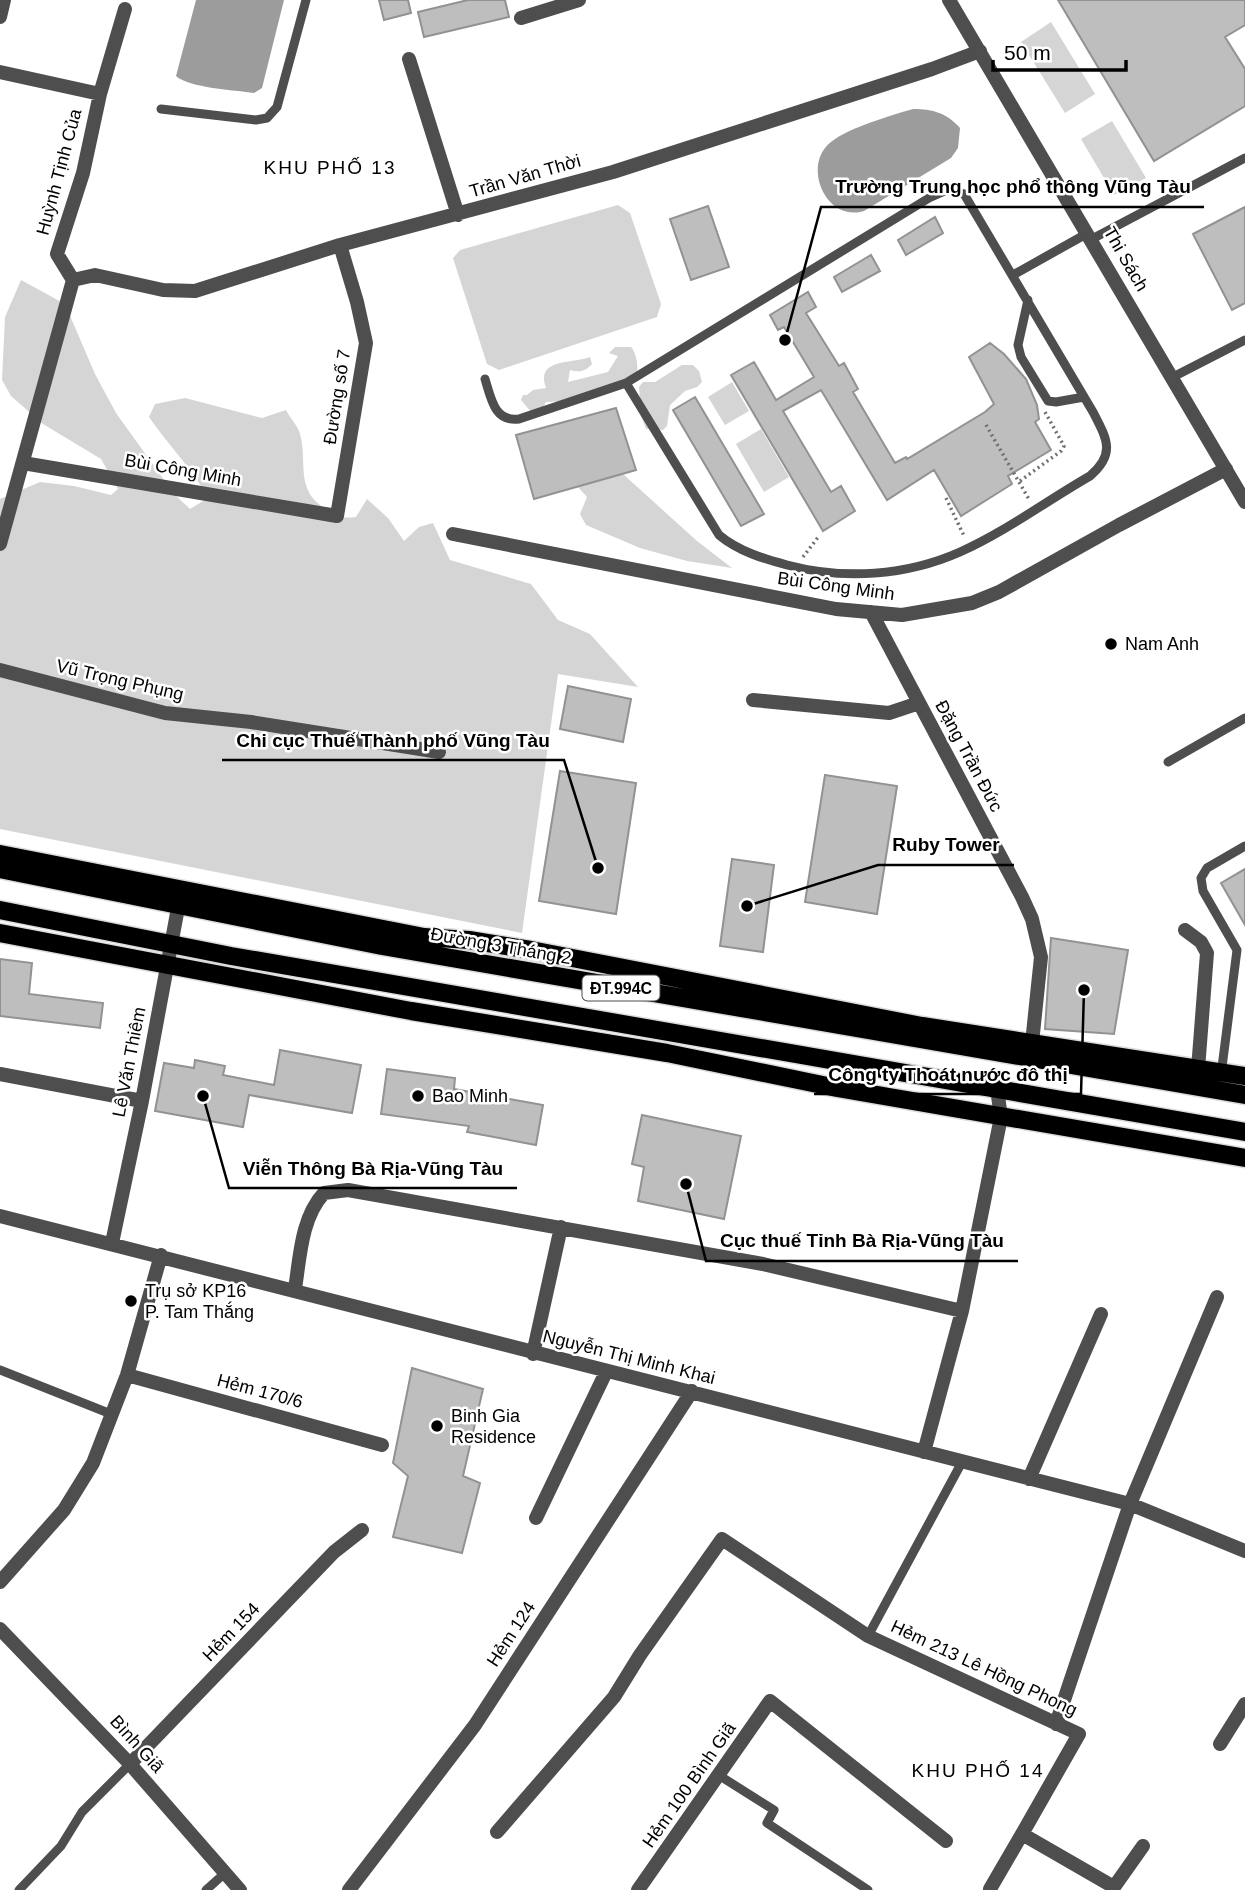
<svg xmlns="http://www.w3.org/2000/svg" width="1245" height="1890" viewBox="0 0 1245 1890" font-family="Arial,sans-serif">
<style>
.green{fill:#d5d5d5}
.water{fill:#9c9c9c}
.building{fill:#bebebe;stroke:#929292;stroke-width:2}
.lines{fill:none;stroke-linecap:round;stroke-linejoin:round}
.primary-casing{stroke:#dbdbdb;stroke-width:21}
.path{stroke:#707070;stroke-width:3.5;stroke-dasharray:2 3.5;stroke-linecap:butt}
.service{stroke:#4e4e4e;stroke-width:9}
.minor{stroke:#4e4e4e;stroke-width:14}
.tertiary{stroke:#4e4e4e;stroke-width:14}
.primary{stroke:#000;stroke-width:18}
.poi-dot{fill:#000;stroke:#fff;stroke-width:2.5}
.labels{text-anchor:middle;stroke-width:5;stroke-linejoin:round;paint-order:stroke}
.shield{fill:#fff;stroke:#4c4c4c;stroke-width:2}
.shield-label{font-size:16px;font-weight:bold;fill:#000}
.street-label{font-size:18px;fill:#000;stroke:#fff}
.poi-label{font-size:18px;fill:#000;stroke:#fff;text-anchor:start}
.neighbourhood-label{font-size:19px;letter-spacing:2px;fill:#000;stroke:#fff}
.leader{fill:none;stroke:#000;stroke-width:2.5}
.callout-dot{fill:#000;stroke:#fff;stroke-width:2.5}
.callout-label{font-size:19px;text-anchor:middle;font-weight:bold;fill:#000;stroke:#fff;stroke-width:5;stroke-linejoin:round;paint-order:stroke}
</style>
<rect width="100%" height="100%" fill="#fff"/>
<path class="green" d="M1051 22 1095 94 1065 113 1021 42Z
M1112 121 1146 178 1114 195 1081 139Z
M618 205 630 213 661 304 657 317 499 370 487 364 453 258 460 250Z
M21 280 65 304 95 374 116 413 174 494 190 509 208 498C192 468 168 445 149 417L155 404 185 398 262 418 286 410C290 418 298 426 300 434 308 462 294 490 326 509 337 516 342 519 356 517L367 499 388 518 404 541 419 527 433 523 450 560 531 584 558 620 590 634 638 687 558 674 522 933 0 829V499L40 482 74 486 111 495 118 489 101 459 43 424 11 396 2 380 5 317Z
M615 347H631C638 355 638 370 637 380L596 390 590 400 546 402 542 409 532 413 521 400 523 395H527L533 390 546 388C535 358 572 364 590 357L592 364C586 371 579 373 570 370L568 382 608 372 618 356 609 353Z
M682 365H693L699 371 702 382 697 387 685 391 670 405 667 426 663 430 646 429 641 416 639 387 643 382H655Z
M732 382 749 411 725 425 708 397Z
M761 429 789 477 764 492 736 444Z
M623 474 697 541 732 568 687 561 640 548 586 525 580 514 587 497 578 487Z"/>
<path class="water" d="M196 0H284L262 88 254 93C235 90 189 88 176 76Z
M913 109C933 109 947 113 960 128L958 148 951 158 864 211C826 223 801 165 831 142 848 128 892 115 913 109Z"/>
<path class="building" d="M379 0H408L411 13 384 20Z
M468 0H505L509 17 424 37 418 12Z
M1058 0H1245V25L1225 37 1245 69V106L1154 161Z
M708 206 729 267 691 280 670 219Z
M1245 207V303L1232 310 1193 234Z
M935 217 943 233 906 255 898 240Z
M871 255 880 271 842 292 834 277Z
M808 292 816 307 806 313 839 366 844 363 858 389 853 392 895 463 906 457 907 459 985 412 994 404 969 357 990 343 1004 354 1026 379 1037 405 1039 419 1035 422 1051 450 1008 476 1012 484 961 516 934 470 887 500 821 390 783 411 831 492 841 486 855 511 823 531 731 375 754 362 776 400 814 377 784 327 778 330 770 315Z
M695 397 764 514 741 526 673 410Z
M616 408 636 470 534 499 516 435Z
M568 686 631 699 623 742 560 729Z
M560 771 636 783 616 914 539 901Z
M825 775 897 786 877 914 805 902Z
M732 859 774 865 763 952 720 946Z
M1245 869V925L1221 883Z
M1051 938 1128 950 1114 1034 1045 1029Z
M0 959 32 963 29 994 103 1003 100 1028 0 1016Z
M280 1050 361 1065 352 1113 249 1095 243 1127 155 1111 164 1063 194 1068 195 1060 225 1066 223 1075 274 1085Z
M387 1069 455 1078 454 1089 543 1105 536 1145 467 1132 469 1126 381 1114Z
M642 1115 741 1136 724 1219 638 1201 644 1167 632 1164Z
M412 1368 483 1389 463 1476 480 1483 462 1553 393 1537 408 1476 393 1463Z"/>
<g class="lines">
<defs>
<path id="primary" d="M0 854 424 937 469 940 531 950 922 1026 1245 1076
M0 869 382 946 1245 1095
M0 910 231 956 1245 1132
M0 933 411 1011 667 1053 837 1088 1245 1158"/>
</defs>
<use href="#primary" class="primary-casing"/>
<path class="path" d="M986 425 1030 501
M1020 481 1061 451 1064 446 1045 412
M946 498 964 536
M803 557 819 536"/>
<path class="service" d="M161 109 256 120 267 118 277 107 306 0
M1092 239 1245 158
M1013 275 1088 233
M1028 300 1018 345 1021 357 1048 401 1056 402 1084 397
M1173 377 1245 340
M485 379C491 398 494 422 519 419L626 383 929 198 947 190 964 194 1093 412C1107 439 1116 454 1090 476 1048 500 1005 532 960 552 906 576 844 580 787 565 764 559 738 551 719 535L626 383
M1168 762 1245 718
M1221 1075 1237 950 1203 891 1201 878 1207 868 1245 846
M0 1370 111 1414
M868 1636 962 1462
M720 1776 774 1810 767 1823 868 1890
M19 1890 61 1846 82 1812 130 1764
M206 1890 225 1873"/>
<path class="minor" d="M0 17 4 0
M521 18 579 0
M409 59 458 215
M0 72 100 94
M73 280 95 275 163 290 195 291 340 245 613 172 932 69 980 51
M23 463 337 516 366 343 357 302 340 245
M453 534 836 609 902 615 972 603 999 592 1119 525 1226 469
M0 544 73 280 57 254 83 173 100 94 125 9
M871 612 1022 897 1032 919 1041 957 1032 1043
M0 670 165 713 251 722 439 752
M753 700 889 713 919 703
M1185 930 1201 942 1207 953 1198 1069
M0 1074 142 1101
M0 1216 1130 1504 1245 1551
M112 1243 142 1101 180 897
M295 1289C300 1257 301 1218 324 1193L348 1190 763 1264 962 1311
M533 1354 561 1227
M127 1375 382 1445
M924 1452 962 1311 1001 1117 997 1089
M1029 1479 1101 1314
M536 1518 606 1372
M0 1582 64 1510 93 1463 127 1375 161 1255
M1056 1724 1130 1504 1217 1297
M1220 1744 1245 1704
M130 1764 334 1552 362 1530
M497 1832 614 1697 640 1655 722 1539 868 1636 1079 1734 1022 1834 1114 1887 1113 1890
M1114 1887 1143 1846
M990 1889 1022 1834
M349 1890 475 1725 692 1391
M638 1890 770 1701 946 1841"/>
<path class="tertiary" d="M949 0 1245 502
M0 1629 130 1764 240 1890"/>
<use href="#primary" class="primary"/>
</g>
<g class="poi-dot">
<circle cx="1111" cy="644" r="7"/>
<circle cx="418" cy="1096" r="7"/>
<circle cx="131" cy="1301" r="7"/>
<circle cx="437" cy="1426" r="7"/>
</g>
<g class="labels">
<rect class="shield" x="582.5" y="975.5" width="77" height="25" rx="5"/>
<g class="shield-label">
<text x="621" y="994">ĐT.994C</text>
</g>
<g class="street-label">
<text transform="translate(59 172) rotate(-75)" y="6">Huỳnh Tịnh Của</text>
<text transform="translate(525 176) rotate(-16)" y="6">Trần Văn Thời</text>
<text transform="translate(1126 259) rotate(60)" y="6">Thi Sách</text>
<text transform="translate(337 397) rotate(-81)" y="6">Đường số 7</text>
<text transform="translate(183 470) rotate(10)" y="6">Bùi Công Minh</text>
<text transform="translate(836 586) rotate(8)" y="6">Bùi Công Minh</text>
<text transform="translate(120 680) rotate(13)" y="6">Vũ Trọng Phụng</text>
<text transform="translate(969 756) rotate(62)" y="6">Đặng Trần Đức</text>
<text transform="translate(501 946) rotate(10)" y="6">Đường 3 Tháng 2</text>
<text transform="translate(129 1062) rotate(-79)" y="6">Lê Văn Thiêm</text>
<text transform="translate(629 1357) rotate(14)" y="6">Nguyễn Thị Minh Khai</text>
<text transform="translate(260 1391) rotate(15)" y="6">Hẻm 170/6</text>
<text transform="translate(231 1632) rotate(-46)" y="6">Hẻm 154</text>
<text transform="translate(511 1634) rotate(-57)" y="6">Hẻm 124</text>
<text transform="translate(984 1668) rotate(25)" y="6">Hẻm 213 Lê Hồng Phong</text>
<text transform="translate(137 1744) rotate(48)" y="6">Bình Giã</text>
<text transform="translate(689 1785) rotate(-55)" y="6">Hẻm 100 Bình Giã</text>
</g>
<g class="poi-label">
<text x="1125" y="650">Nam Anh</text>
<text x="432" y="1102">Bao Minh</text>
<text x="145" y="1297">Trụ sở KP16<tspan x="145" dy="21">P. Tam Thắng</tspan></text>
<text x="451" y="1422">Binh Gia<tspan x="451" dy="21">Residence</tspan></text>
</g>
<g class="neighbourhood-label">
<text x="330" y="174">KHU PHỐ 13</text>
<text x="978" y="1777">KHU PHỐ 14</text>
</g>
</g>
<path class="leader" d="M785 340L821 207H1204M598 868L564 760H222M747 906L878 865H1014M1084 990L1081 1094H814M203 1096L229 1188H517M686 1184L706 1261H1018"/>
<g class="callout-dot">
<circle cx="785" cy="340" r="7"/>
<circle cx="598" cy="868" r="7"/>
<circle cx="747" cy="906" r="7"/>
<circle cx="1084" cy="990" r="7"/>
<circle cx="203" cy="1096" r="7"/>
<circle cx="686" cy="1184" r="7"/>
</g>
<g class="callout-label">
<text x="1013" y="193">Trường Trung học phổ thông Vũng Tàu</text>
<text x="393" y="747">Chi cục Thuế Thành phố Vũng Tàu</text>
<text x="946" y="851">Ruby Tower</text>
<text x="948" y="1081">Công ty Thoát nước đô thị</text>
<text x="373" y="1175">Viễn Thông Bà Rịa-Vũng Tàu</text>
<text x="862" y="1247">Cục thuế Tỉnh Bà Rịa-Vũng Tàu</text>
</g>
<path d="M993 60v10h133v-10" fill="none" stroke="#000000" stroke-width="3.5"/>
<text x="1004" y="60" font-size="21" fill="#000000" stroke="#ffffff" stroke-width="5" paint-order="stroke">50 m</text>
</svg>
